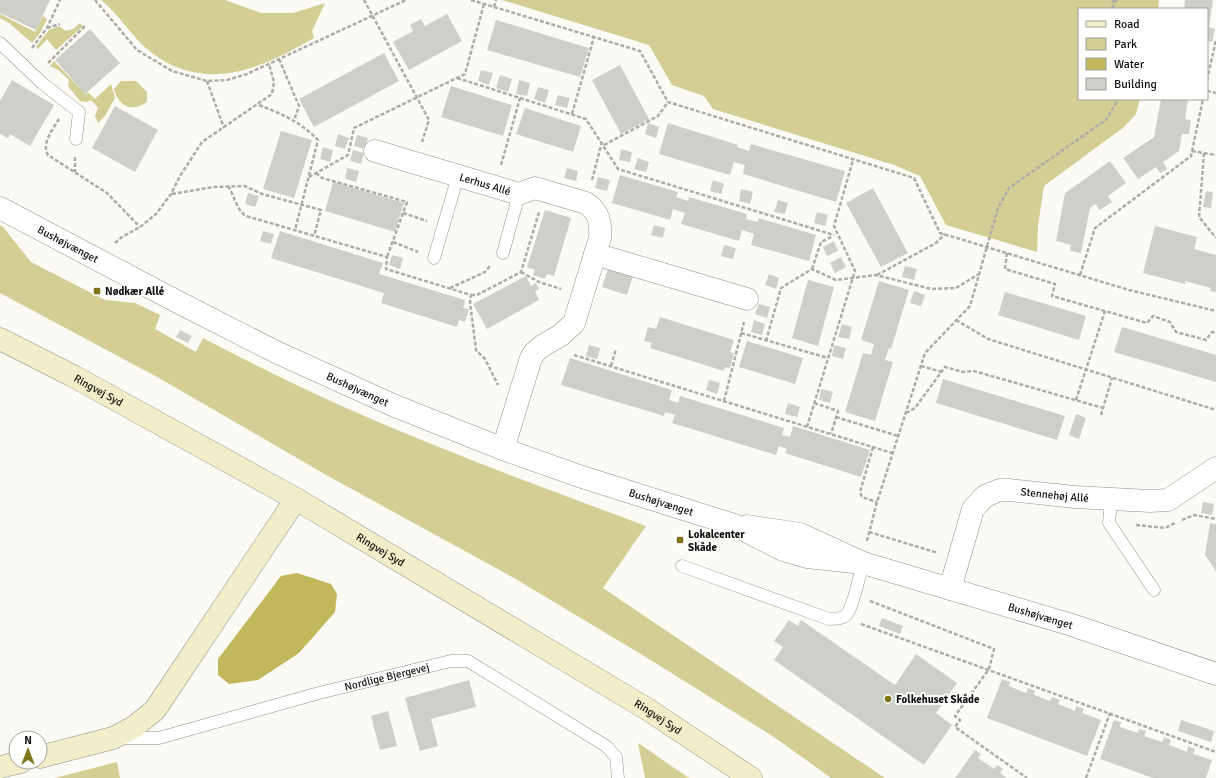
<svg xmlns="http://www.w3.org/2000/svg" width="1216" height="778" viewBox="0 0 1216 778" font-family="Signika,sans-serif">
<style>
.green{fill:#d3ce93}
.water{fill:#c2b85b}
.building{fill:#cfcfc9}
.lines{fill:none;stroke-linecap:round;stroke-linejoin:round}
.lane-casing{stroke:#92918c;stroke-width:13}
.street-casing{stroke:#92918c;stroke-width:23}
.secondary-casing{stroke:#92918c;stroke-width:23}
.path{stroke:#adaca8;stroke-width:2.5;stroke-dasharray:4 2;stroke-linecap:butt}
.lane{stroke:#fff;stroke-width:12}
.street{stroke:#fff;stroke-width:22}
.secondary{stroke:#f2eec9;stroke-width:22}
.poi-dot{fill:#7e7518;stroke:#fffffe;stroke-width:1.5}
.labels{text-anchor:middle;stroke-width:4;stroke-linejoin:round;paint-order:stroke}
.street-label{font-size:11px;fill:#131211;stroke:#fffffe}
.poi-label{font-size:11px;font-weight:bold;fill:#131211;stroke:#fffffe;text-anchor:start}
</style>
<rect width="100%" height="100%" fill="#fbfaf5"/>
<path class="green" d="M101 0H225L261 13H293L325 3 312 31 314 38C262 68 207 94 152 53 132 38 120 15 101 0Z
M502 0H1159L1158 9H1079V99H1140L1136 114 1124 127 1044 186 1038 226 1037 252 946 225 920 176 894 165 713 109 704 96 672 85 649 45Z
M0 14 35 32 43 16 47 19 40 33 32 43 9 23 0 18Z
M80 23 83 26 56 50 47 39 38 49 36 47 49 30 59 26 66 31 73 29Z
M54 61 86 95 88 92 95 99 111 84 115 98 105 116 98 123 95 116 98 108 91 100 87 102 80 101 68 86 69 80 58 70 50 66Z
M121 81H136L147 92V102C132 113 118 106 114 89Z
M0 225 3 227 31 262 105 300 135 303 160 315 155 329 196 352 203 338C262 369 322 398 383 424 470 461 558 493 646 526L603 588 885 778H831L774 737 649 659 514 578 328 476 159 378 0 293Z
M638 743 689 778H645Z
M117 762 120 778H55Z"/>
<path class="water" d="M297 573 331 584 337 594 335 612 299 653 258 680 229 684 218 675V659L281 576Z"/>
<path class="building" d="M0 0H50L36 30 0 13Z
M1185 0H1213L1209 27 1215 29 1212 42 1207 41V9H1184Z
M447 14 462 41 409 70 393 42 413 31 410 25 421 19 425 26Z
M496 20 589 48 580 77 487 50Z
M90 29 120 63 85 94 55 60Z
M384 53 399 81 314 127 299 99Z
M620 65 649 119 621 134 592 80Z
M481 70 493 73 489 85 478 81Z
M500 75 512 79 508 92 496 88Z
M12 80 54 105 30 146 10 134 8 138 0 134V101Z
M519 80 530 83 527 96 516 94Z
M451 86 512 105 503 136 441 117Z
M538 87 549 90 545 103 534 99Z
M558 95 570 98 567 108 555 105Z
M1161 99H1188L1185 119 1191 120 1189 134H1182L1179 151 1163 162 1167 169 1160 173 1156 167 1138 179 1123 158 1154 137Z
M115 106 158 130 135 172 92 148Z
M525 108 581 126 573 152 516 134Z
M648 123 659 127 656 138 645 134Z
M668 123 738 145 737 147 749 151 751 144 845 171 836 202 743 174 745 165 734 162 730 175 659 154Z
M281 131 312 140 294 198 263 189Z
M338 134 349 138 345 149 335 146Z
M357 135 368 138 365 149 354 146Z
M323 147 333 150 330 162 320 159Z
M621 149 632 152 630 162 619 160Z
M353 150 364 153 361 164 350 161Z
M638 158 649 162 646 172 634 169Z
M1110 161 1126 183 1108 196 1112 202 1100 210 1095 204 1090 208 1081 253 1070 251 1071 245 1056 241 1065 193Z
M347 168 359 171 356 182 345 179Z
M567 168 578 171 576 181 564 178Z
M620 175 678 192 676 197 688 201 689 197 747 214 746 219 758 222 759 218 816 235 809 261 751 245 754 234 742 230 739 241 681 224 685 213 673 209 670 220 612 203Z
M598 177 610 180 607 191 595 188Z
M713 180 724 184 721 194 710 191Z
M333 182 404 203 395 232 325 211Z
M873 188 908 253 881 267 846 203Z
M741 189 753 192 750 204 739 201Z
M1206 191 1213 192 1211 208 1203 207Z
M248 193 259 196 255 207 245 204Z
M778 200 788 203 785 214 774 212Z
M545 210 571 218 554 276 547 274 545 279 533 275 535 270 527 267Z
M817 212 828 215 825 226 814 223Z
M654 225 665 228 663 238 651 235Z
M1155 226 1197 237 1194 249 1216 255V292L1210 291 1211 288 1185 281V284L1143 273Z
M263 231 274 234 271 244 260 241Z
M280 231 383 263 379 274 465 300 463 308 469 309 465 322 459 320 457 327 381 303 384 293 271 258Z
M834 241 838 251 827 256 823 247Z
M724 245 736 248 733 259 721 256Z
M392 255 403 258 400 269 389 265Z
M841 257 846 267 835 273 830 263Z
M905 266 917 269 914 280 902 277Z
M608 269 633 276 627 295 602 287Z
M769 274 779 278 776 289 765 285Z
M526 276 531 286 536 283 539 289 535 291 539 300 487 329 473 304Z
M808 280 834 287 818 346 792 338Z
M879 281 909 290 891 349 889 348 885 360 893 362 875 421 845 412 863 353 871 355 874 344 861 340Z
M914 291 925 295 921 306 910 303Z
M1005 292 1086 316 1079 340 998 315Z
M759 304 770 307 767 318 755 314Z
M660 317 734 340 730 352 734 353 730 368 725 367 724 371 650 348 652 343 644 341 648 327 656 329Z
M754 320 765 324 762 335 751 332Z
M842 324 852 327 849 339 838 337Z
M1122 327 1216 355V382L1114 352Z
M180 330 192 336 188 343 176 337Z
M747 341 803 358 795 384 739 367Z
M589 345 600 348 597 359 586 356Z
M834 345 846 348 843 359 832 356Z
M570 358 672 390 669 400 678 403 680 396 784 428 782 435 790 437 793 426 870 450 861 477 785 453 787 449 779 446 776 455 672 423 675 415 665 412 664 416 561 385Z
M943 379 1065 416 1057 440 936 403Z
M709 380 720 383 717 394 706 390Z
M821 389 833 392 830 403 819 400Z
M788 403 800 407 797 417 785 414Z
M1076 414 1086 418 1079 439 1069 435Z
M1203 502 1214 504 1212 515 1201 513Z
M1210 523 1216 524V571L1205 555Z
M882 618 903 626 900 634 879 626Z
M789 620 798 626 801 620 895 685 916 654 957 683 936 713 952 725 924 765 774 660 783 647 774 641Z
M1002 679 1010 682 1009 686 1026 693 1028 688 1035 691 1034 695 1050 701 1052 697 1060 700 1058 704 1075 711 1076 706 1084 709 1082 713 1101 720 1087 756 987 718Z
M469 680 476 707 431 719 438 746 420 751 405 698Z
M388 711 397 746 380 750 371 716Z
M1114 720 1121 722 1120 727 1138 733 1139 729 1146 731 1144 736 1162 742 1164 737 1171 740 1169 745 1187 752 1188 746 1195 749 1193 754 1212 760 1206 778H1153L1100 759Z
M1181 720 1214 731 1211 742 1178 731Z
M975 750 981 754 978 758 994 769 997 765 1003 769 1000 773 1007 778H955Z"/>
<g class="lines">
<defs>
<g id="lane">
<path d="M0 43 42 83 79 112 76 139"/>
<path d="M503 253 519 194"/>
<path d="M434 258 458 176"/>
<path d="M1111 499 1109 523 1154 590"/>
<path d="M682 566 829 619C835 619 843 619 847 614 853 607 860 574 863 563"/>
<path id="s1" d="M121 738H159L319 693 451 661H468L606 746 616 757 618 778"/>
</g>
<g id="street">
<path id="s2" d="M375 151 519 194 535 188 586 203C599 211 601 223 600 238L574 323 561 335 542 346 535 352 531 358 503 449"/>
<path id="s3" d="M0 208 176 301 276 352 395 406 503 449 579 476 734 525 783 550 807 557 863 563"/>
<path d="M595 254 747 299"/>
<path id="s4" d="M747 526 800 534 863 563 1072 625 1216 674"/>
<path id="s5" d="M950 589 973 509 985 496 1000 490H1009L1075 497 1150 501 1168 500 1216 468"/>
</g>
<g id="secondary">
<path id="s6" d="M0 339 73 376 296 499 647 709 751 778"/>
<path d="M40 757 113 738 134 727 155 710 296 499"/>
<path d="M0 767 21 762"/>
</g>
</defs>
<use href="#lane" class="lane-casing"/>
<use href="#street" class="street-casing"/>
<use href="#secondary" class="secondary-casing"/>
<path class="path" d="M95 0 137 50 172 71 207 81 227 80 247 74 406 0
M364 0 429 120 422 142
M471 0 640 51 668 102 914 178 940 233 1129 290 1216 311
M1114 2 1118 0
M494 7 496 0
M1113 9V0
M47 28 60 24
M32 48 47 28 60 0
M279 59 299 106 294 121
M48 63 85 26
M457 78 586 119 618 169 834 235
M1207 80 1216 40
M207 81 224 128
M1207 91 1216 93
M259 105C284 115 299 121 318 140L295 230
M572 114 594 37
M59 119C53 129 41 144 48 155L107 193 140 227
M604 145 658 116 668 102
M1192 151 1216 155
M1204 153 1199 217 1216 238
M75 157V172
M501 165 520 98
M316 173 322 178 407 202 387 257
M309 177 348 155 354 128 465 74 484 4
M592 180 602 142
M228 186C235 197 236 209 246 216L387 257 386 269 471 295 470 302 476 350 485 359 498 385
M172 194 213 187 245 186 262 194 321 210 314 236
M403 213 427 221
M393 242 418 252
M115 243 122 237 140 227 156 214 171 194 180 176 202 142 272 94 274 82 269 64
M1007 253 1005 269 1055 284 1052 296 1147 323 1153 316 1170 322 1176 332 1206 340 1212 332 1216 333
M812 269 821 242 833 236
M521 272 539 282 561 289
M877 275 936 243 945 234
M1080 275 1095 228 1191 156 1203 99
M450 288 485 272 490 266
M471 295H477L521 272 539 212
M956 320 988 339 1216 410
M741 333 828 358
M766 341 781 288 812 269 836 280 876 275 931 289 956 288 979 274
M574 355 892 453
M611 366 616 349
M921 366 942 372
M1076 400 1105 311
M724 401 744 322
M814 403 838 411 831 434
M906 413 915 408 945 367 963 372 974 371 1103 408
M1101 415 1112 378
M836 417 898 436
M807 427 855 271 834 226 853 160
M873 447 860 492 862 497 877 502
M1182 520 1194 515 1216 519
M1136 525 1165 528 1175 523
M869 532 938 553
M867 541 877 502 925 353 970 306 998 208 1009 188 1107 119 1118 99
M870 601 994 649 989 669 955 716 960 720 955 727 1027 778
M861 624 1216 752
M1086 778 1110 713"/>
<use href="#lane" class="lane"/>
<use href="#street" class="street"/>
<use href="#secondary" class="secondary"/>
</g>
<g class="poi-dot">
<rect x="93" y="287" width="8" height="8" rx="2"/>
<rect x="676" y="536" width="8" height="8" rx="2"/>
<circle cx="888" cy="699" r="4"/>
</g>
<g class="labels">
<g class="street-label">
<text dy="4" stroke="none"><textPath href="#s2" startOffset="115">Lerhus Allé</textPath></text>
<text dy="4" stroke="none"><textPath href="#s3" startOffset="77">Bushøjvænget</textPath></text>
<text dy="4" stroke="none"><textPath href="#s3" startOffset="401">Bushøjvænget</textPath></text>
<text dy="4" stroke="none"><textPath href="#s6" startOffset="111">Ringvej Syd</textPath></text>
<text dy="4" stroke="none"><textPath href="#s5" startOffset="172">Stennehøj Allé</textPath></text>
<text dy="4" stroke="none"><textPath href="#s3" startOffset="725">Bushøjvænget</textPath></text>
<text dy="4" stroke="none"><textPath href="#s6" startOffset="435">Ringvej Syd</textPath></text>
<text dy="4" stroke="none"><textPath href="#s4" startOffset="308">Bushøjvænget</textPath></text>
<text dy="4" stroke="none"><textPath href="#s1" startOffset="274">Nordlige Bjergevej</textPath></text>
<text dy="4" stroke="none"><textPath href="#s6" startOffset="759">Ringvej Syd</textPath></text>
</g>
<g class="poi-label">
<text x="105" y="295">Nødkær Allé</text>
<text x="688" y="538">Lokalcenter<tspan x="688" dy="13">Skåde</tspan></text>
<text x="896" y="703">Folkehuset Skåde</text>
</g>
</g>
<rect x="1078" y="8" width="130" height="92" fill="#fffffe" stroke="#a1a09f"/>
<rect x="1086" y="21" width="20" height="6" fill="#f2eec9" stroke="#a1a09f"/>
<text x="1114" y="28" font-size="12" fill="#131211">Road</text>
<rect x="1086" y="38" width="20" height="12" fill="#d3ce93" stroke="#a1a09f"/>
<text x="1114" y="48" font-size="12" fill="#131211">Park</text>
<rect x="1086" y="58" width="20" height="12" fill="#c2b85b" stroke="#a1a09f"/>
<text x="1114" y="68" font-size="12" fill="#131211">Water</text>
<rect x="1086" y="78" width="20" height="12" fill="#cfcfc9" stroke="#a1a09f"/>
<text x="1114" y="88" font-size="12" fill="#131211">Building</text>
<g transform="translate(28 750)"><circle r="19" fill="#fffffe" stroke="#a1a09f"/>
<path d="M0-3L7 15L0 10L-7 15Z" fill="#7e7518"/>
<text y="-6" font-size="11" font-weight="bold" text-anchor="middle" fill="#131211">N</text>
</g>
</svg>
